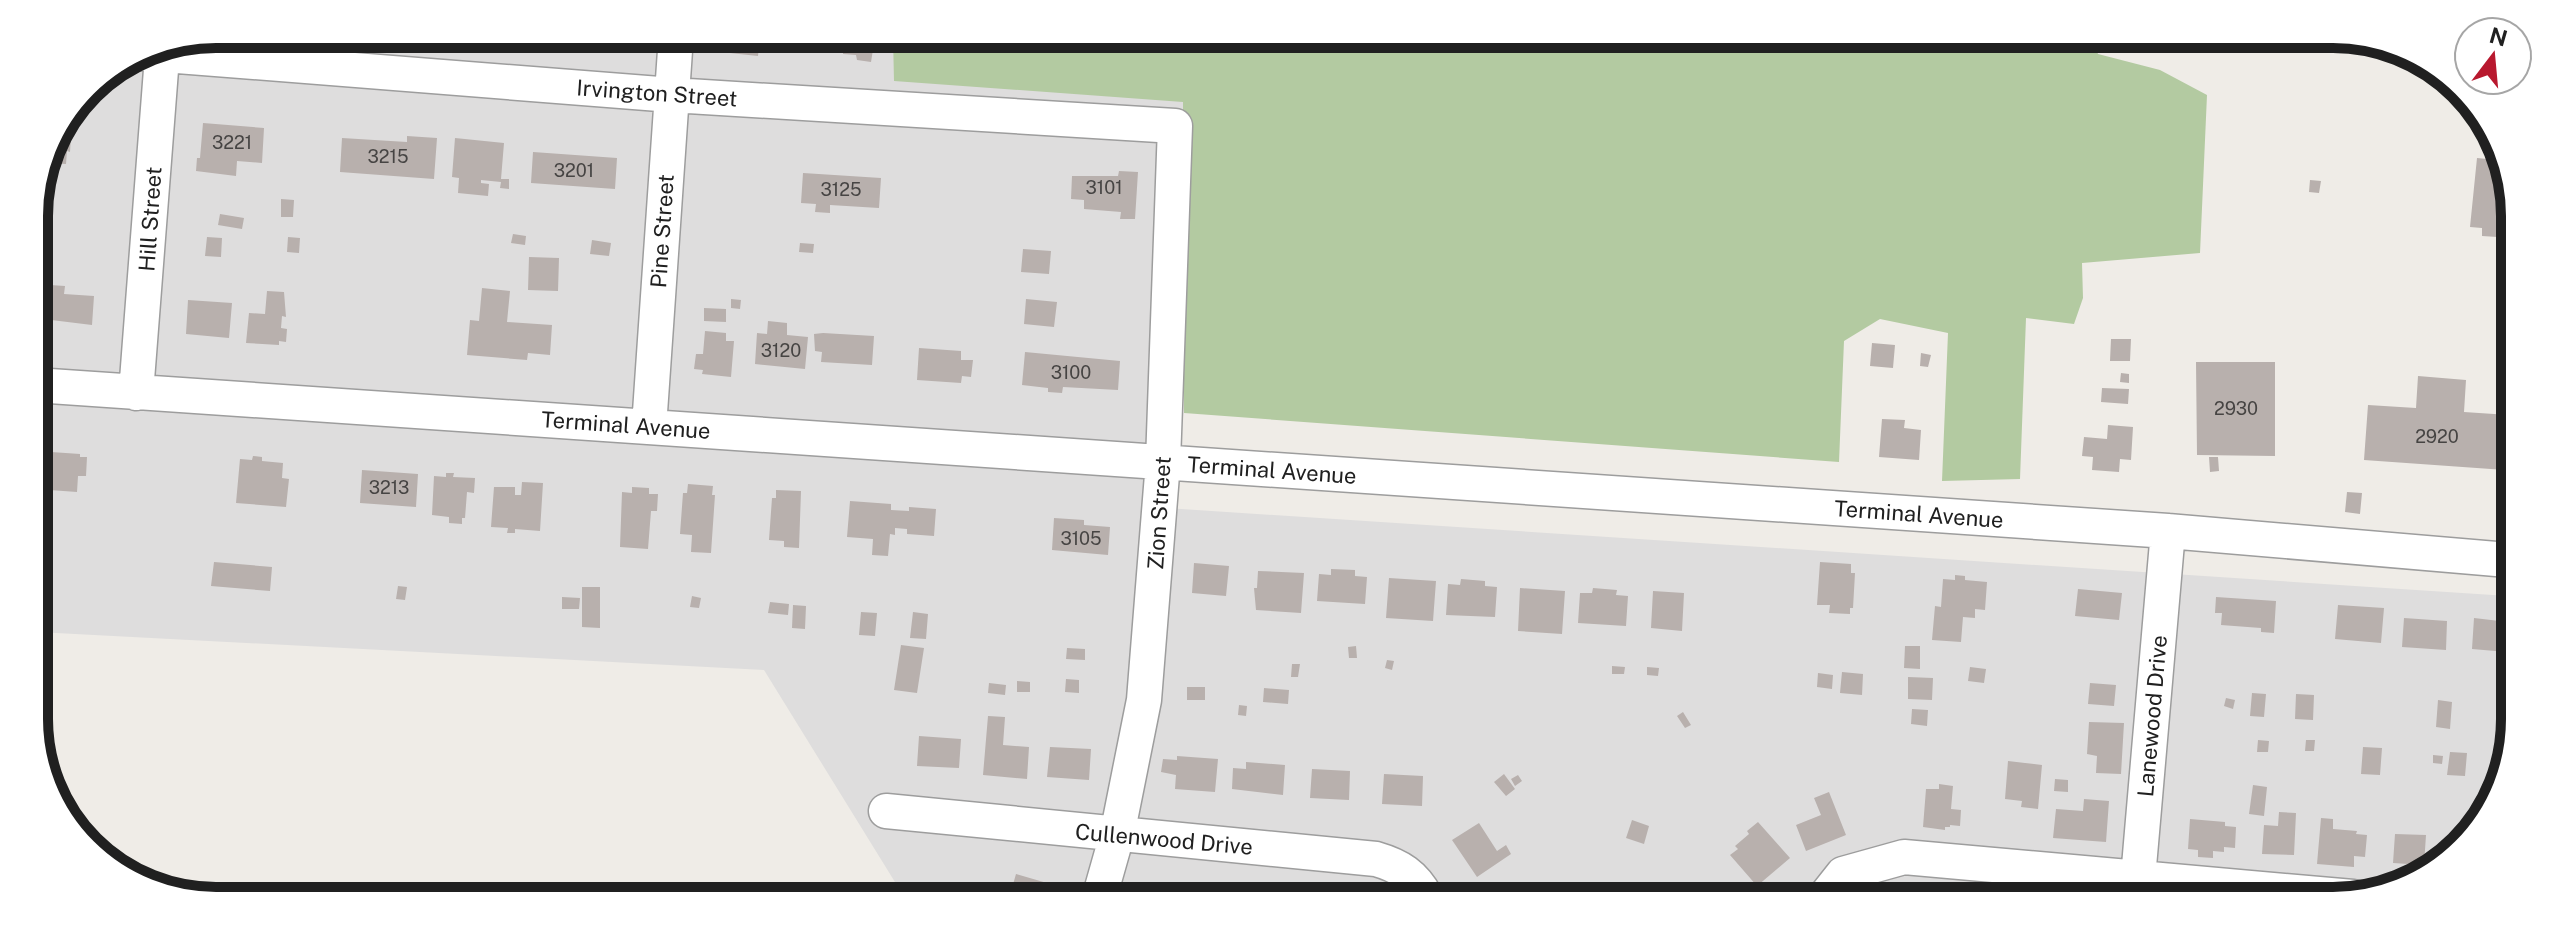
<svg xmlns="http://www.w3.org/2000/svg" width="2549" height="935" viewBox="0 0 2549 935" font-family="'Public Sans',sans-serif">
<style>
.residential{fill:#dedddd}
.forest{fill:#b3caa1}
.building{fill:#b8b0ad}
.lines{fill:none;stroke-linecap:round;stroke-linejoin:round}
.minor-casing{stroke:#9d9d9d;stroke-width:37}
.minor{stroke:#fff;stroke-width:34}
.labels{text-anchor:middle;stroke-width:7;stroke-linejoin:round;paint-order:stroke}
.number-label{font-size:18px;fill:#464443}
.street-label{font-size:22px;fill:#202020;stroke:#fff}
.rim{fill:none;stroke:#202020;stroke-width:10}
</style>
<rect width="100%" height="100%" fill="#efece7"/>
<path class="residential" d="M216 34 989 37 1187 60 1151 507 2508 596 2505 777 2444 863 2345 901 903 895 764 670 37 632 34 203 53 136 96 79 147 48Z"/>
<path class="forest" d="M893 37 2093 42 2098 54 2160 70 2207 95 2200 253 2082 263 2083 298 2074 324 2026 318 2020 479 1942 481 1948 333 1880 319 1844 341 1839 462 1184 413 1183 102 894 81Z"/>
<path class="building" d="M760 36 758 56 711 51 712 37Z
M845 37H875L871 62 857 60 856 55 843 54Z
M65 120H72L70 152 67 151 66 164 45 163 53 136Z
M203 123 264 128 262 163 237 161 236 176 196 171 197 158H200Z
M2487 134 2513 192V238L2482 236V228L2470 227 2477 158 2487 159Z
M407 136 437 138 434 179 340 172 342 138 407 142Z
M455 138 504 143 501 179H509V189L500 188 501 182 481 180V183L489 184 488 196 458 193 459 178 452 177Z
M533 152 617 158 615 189 531 183Z
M1119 171 1138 172 1135 219H1120L1121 212 1084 209V200L1071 199 1072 176H1118Z
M803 173 881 178 879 208 830 205V213L815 212 816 204 801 203Z
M2310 180 2321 181 2319 193 2309 192Z
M36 197H46V205H35Z
M281 199 294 200 293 217H281Z
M220 214 244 218 242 229 218 225Z
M513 234 526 236 525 245 511 243Z
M207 237 222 238 221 257 205 256Z
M288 237 300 238 299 253 287 252Z
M592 240 611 243 609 256 590 254Z
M800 243 814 244 813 253 799 252Z
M1023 249 1051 251 1049 274 1021 272Z
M529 257 559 258 558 291 528 290Z
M35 284 65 286 64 294 94 296 92 325 35 318Z
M482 288 510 291 507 322 552 325 550 355 528 353 527 360 467 355 470 320 479 321Z
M267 291 284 292 286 317 282 316 281 328 287 329 286 342 279 341V345L246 343 249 313 265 314Z
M731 299 741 300 740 309 731 308Z
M1026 299 1057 302 1054 327 1024 324Z
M188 300 232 303 229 338 186 334Z
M704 308 726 309V322L704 321Z
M768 321 787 323V335L808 337 805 369 755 364 757 333 767 334Z
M705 331 726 333V341H734L731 377 702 374 703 370 694 369 696 354H703Z
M823 333 874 336 872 365 821 362 822 352 815 351 814 334Z
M2111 339H2131L2130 361H2110Z
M1872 343 1895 345 1893 368 1870 366Z
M919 348 961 351V360H973L971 377 962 376 961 383 917 380Z
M1025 352 1120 361 1118 390 1063 387 1062 393 1048 392V388L1022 385Z
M1921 353 1931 355 1928 367 1920 366Z
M2196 362H2275V456L2197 455Z
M2121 373 2129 374V383L2120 382Z
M2418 376 2466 380 2464 412 2509 415 2505 470 2364 460 2368 405 2416 408Z
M2102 388 2129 389 2128 404 2101 402Z
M1882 419 1905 420 1904 428 1921 430 1919 460 1879 457Z
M2108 425 2133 427 2131 460 2120 459 2119 472 2092 470 2093 457 2082 456 2084 437 2107 439Z
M51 452 80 454V457H87L86 476H78L77 492 36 489V453L51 455Z
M253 456 262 457V461L283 463 282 478 289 479 286 507 236 503 240 459 252 460Z
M2209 457H2218L2219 471 2210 472Z
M362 470 418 474 416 507 360 503Z
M446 473H454L453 477 475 478 474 493 467 492 465 518H462V524L449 523V517L432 515 434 476 446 477Z
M522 482 543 483 540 531 515 529V533H507L508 528 491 527 494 487H515V495H521Z
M688 484 713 486 712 495H715L711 553 691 552 692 535 680 534 683 493H687Z
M632 487 649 488V494H658L657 511H651L648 549 620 547 622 492 632 493Z
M776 490 801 491 799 548 784 547V541L769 540 772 498H776Z
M2347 492 2362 493 2360 514 2345 512Z
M850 501 891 504V510L909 511V507L936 509 934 536 907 534V529L895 528V535L890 534 888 556 872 555 873 539 847 537Z
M1054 518 1084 520V525L1110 527 1108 555 1052 550Z
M214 562 272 567 270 591 211 586Z
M1820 562 1851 564V573H1855L1853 608H1850V614L1829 613 1830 605H1817Z
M1194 563 1229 566 1226 596 1192 593Z
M1331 569 1355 570V576L1367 577 1365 604 1317 601 1319 574 1331 575Z
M1258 571 1304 573 1301 613 1256 610 1254 588H1257Z
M1955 575 1965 576V580L1987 582 1985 610 1975 609V618L1963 617 1961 642 1932 640 1935 606 1941 607 1943 579 1955 580Z
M1389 578 1436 581 1433 621 1386 618Z
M1461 579 1485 581V586L1497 587 1495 617 1446 615 1448 584 1460 585Z
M398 586 407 587 405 600 396 599Z
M582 587H600V628L582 627Z
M1520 588 1565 591 1562 634 1518 631Z
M1593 588 1617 590 1616 595 1628 596 1626 626 1578 623 1580 593H1592Z
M2078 589 2122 593 2119 620 2075 616Z
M1653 591 1684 593 1682 631 1651 628Z
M692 596 701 598 699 608 690 607Z
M562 597 580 598 579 609H562Z
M2216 597 2276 601 2274 633 2261 632V628L2221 625 2222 613H2215Z
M770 602 789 604 788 615 768 613Z
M793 605 806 606 805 629 792 628Z
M2338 605 2384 608 2381 643 2335 639Z
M861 612 877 613 875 636 859 635Z
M913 612 928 614 926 639 910 638Z
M2404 618 2447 621 2446 650 2402 647Z
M2474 618 2508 622 2507 652 2472 649Z
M901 645 924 648 917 693 894 690Z
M1356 646 1357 658H1349L1348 647Z
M1905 646H1920V669L1904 668Z
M1067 648 1085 649V660L1066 659Z
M1387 660 1394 661 1392 670 1385 668Z
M1292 664H1300L1298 677H1291Z
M1612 666 1625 667 1624 674H1612Z
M1647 667 1659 668 1658 676 1647 675Z
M1970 667 1986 669 1984 683 1968 681Z
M1842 672 1863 674 1862 695 1840 693Z
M1818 673 1833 675 1832 689 1817 687Z
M1908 677 1933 678 1932 700 1908 699Z
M1066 679 1079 680V693L1065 692Z
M1017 681 1030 682V692H1017Z
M989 683 1006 685 1005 695 988 693Z
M2090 683 2116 685 2114 706 2088 704Z
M1187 687H1205V700H1187Z
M1264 688 1289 690 1288 704 1263 702Z
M2252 693 2266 694 2264 717 2250 716Z
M2296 694 2314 695 2313 720 2295 719Z
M2226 698 2235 700 2233 709 2224 706Z
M2438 700 2452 702 2450 729 2436 727Z
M1239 705 1247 706 1246 716 1238 715Z
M1912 709 1928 710 1927 726 1911 724Z
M1683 712 1691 725 1685 728 1677 716Z
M988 716 1005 717 1003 745 1029 747 1027 779 983 775Z
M2089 722 2124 723 2121 774 2096 773 2097 756 2087 754Z
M919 736 961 739 959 768 917 766Z
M2258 740 2269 741 2268 752H2257Z
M2306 740H2315L2314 751H2305Z
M1050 747 1091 749 1089 780 1047 777Z
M2363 747 2382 748 2380 775 2361 774Z
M2450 752 2467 753 2465 776 2447 775Z
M2433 755 2443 756 2442 764 2433 763Z
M1177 756 1218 759 1215 792 1175 789 1176 775 1161 772 1163 759 1177 760Z
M2008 761 2042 765 2038 809 2021 807 2022 801 2005 799Z
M1246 762 1285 765 1283 795 1232 789 1233 768 1246 769Z
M1312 769 1350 771 1349 800 1310 798Z
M1384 774 1423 776 1422 806 1382 804Z
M1504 774 1515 789 1506 796 1494 782Z
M1518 775 1522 781 1515 786 1511 779Z
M2055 779 2068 780V792L2054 791Z
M1939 784 1953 786 1951 809 1961 810 1960 826 1950 825V827H1945V830L1923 827 1926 789H1939Z
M2253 785 2267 787 2264 816 2249 814Z
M1829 792 1846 835 1806 851 1796 825 1821 815 1814 798Z
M2084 799 2109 801 2106 842 2053 838 2056 809 2083 811Z
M2279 812 2296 813 2294 855 2262 854 2264 825 2278 826Z
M2321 818 2333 819V829L2357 831 2356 834 2367 835 2365 857 2354 856V867L2317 864Z
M2190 819 2225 822V826L2236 827 2235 848 2224 847V852L2213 851V858L2198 857V850L2188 849Z
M1632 820 1649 826 1644 844 1626 838Z
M1758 822 1790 858 1757 886 1730 855 1738 849 1735 846 1749 834 1747 831Z
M1479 823 1497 851 1506 845 1511 854 1477 877 1452 840Z
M2455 831 2466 832 2453 851Z
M2395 834 2426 835 2424 865 2393 863Z
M1016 874 1047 883 1043 895H1010Z
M1159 886 1190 895V896H1156Z"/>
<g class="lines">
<defs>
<path id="minor" d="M139 53 672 95 1175 126 1163 462 1144 700 1117 835 1100 895
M35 385 2168 531 2508 560
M136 393 163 44
M649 427 676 36
M886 811 1376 859C1400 866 1414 875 1426 897
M1824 898 1843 874 1904 857 2353 897
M2132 900 2138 878 2168 531"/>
</defs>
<use href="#minor" class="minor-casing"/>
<use href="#minor" class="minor"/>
</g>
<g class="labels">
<g class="number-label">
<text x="232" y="149">3221</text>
<text x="388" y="163">3215</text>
<text x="574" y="177">3201</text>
<text x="1104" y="194">3101</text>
<text x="841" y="196">3125</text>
<text x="781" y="357">3120</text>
<text x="1071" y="379">3100</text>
<text x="2236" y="415">2930</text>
<text x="2437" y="443">2920</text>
<text x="389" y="494">3213</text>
<text x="1081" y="545">3105</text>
</g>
<g class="street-label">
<text transform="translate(657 93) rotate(4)" y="8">Irvington Street</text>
<text transform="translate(150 219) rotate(-86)" y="8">Hill Street</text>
<text transform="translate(662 231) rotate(-86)" y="8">Pine Street</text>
<text transform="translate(626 425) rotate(4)" y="8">Terminal Avenue</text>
<text transform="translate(1272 470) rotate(4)" y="8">Terminal Avenue</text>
<text transform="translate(1159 513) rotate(-86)" y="8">Zion Street</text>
<text transform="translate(1919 514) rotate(4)" y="8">Terminal Avenue</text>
<text transform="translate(2152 716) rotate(-85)" y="8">Lanewood Drive</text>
<text transform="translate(1164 839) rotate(5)" y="8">Cullenwood Drive</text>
</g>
</g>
<path d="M0 0H2549V935H0ZM216 48H2333A168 168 0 0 1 2501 216V719A168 168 0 0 1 2333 887H216A168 168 0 0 1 48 719V216A168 168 0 0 1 216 48Z" fill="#fff" fill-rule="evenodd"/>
<path class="rim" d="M216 48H2333A168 168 0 0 1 2501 216V719A168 168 0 0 1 2333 887H216A168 168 0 0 1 48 719V216A168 168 0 0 1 216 48Z"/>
<g transform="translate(2493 56) rotate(16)"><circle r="38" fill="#ffffff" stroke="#a6a6a6" stroke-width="2"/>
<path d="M0-6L14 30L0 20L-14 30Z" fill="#b8182e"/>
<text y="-12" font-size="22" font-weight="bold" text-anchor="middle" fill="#202020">N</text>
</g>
</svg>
